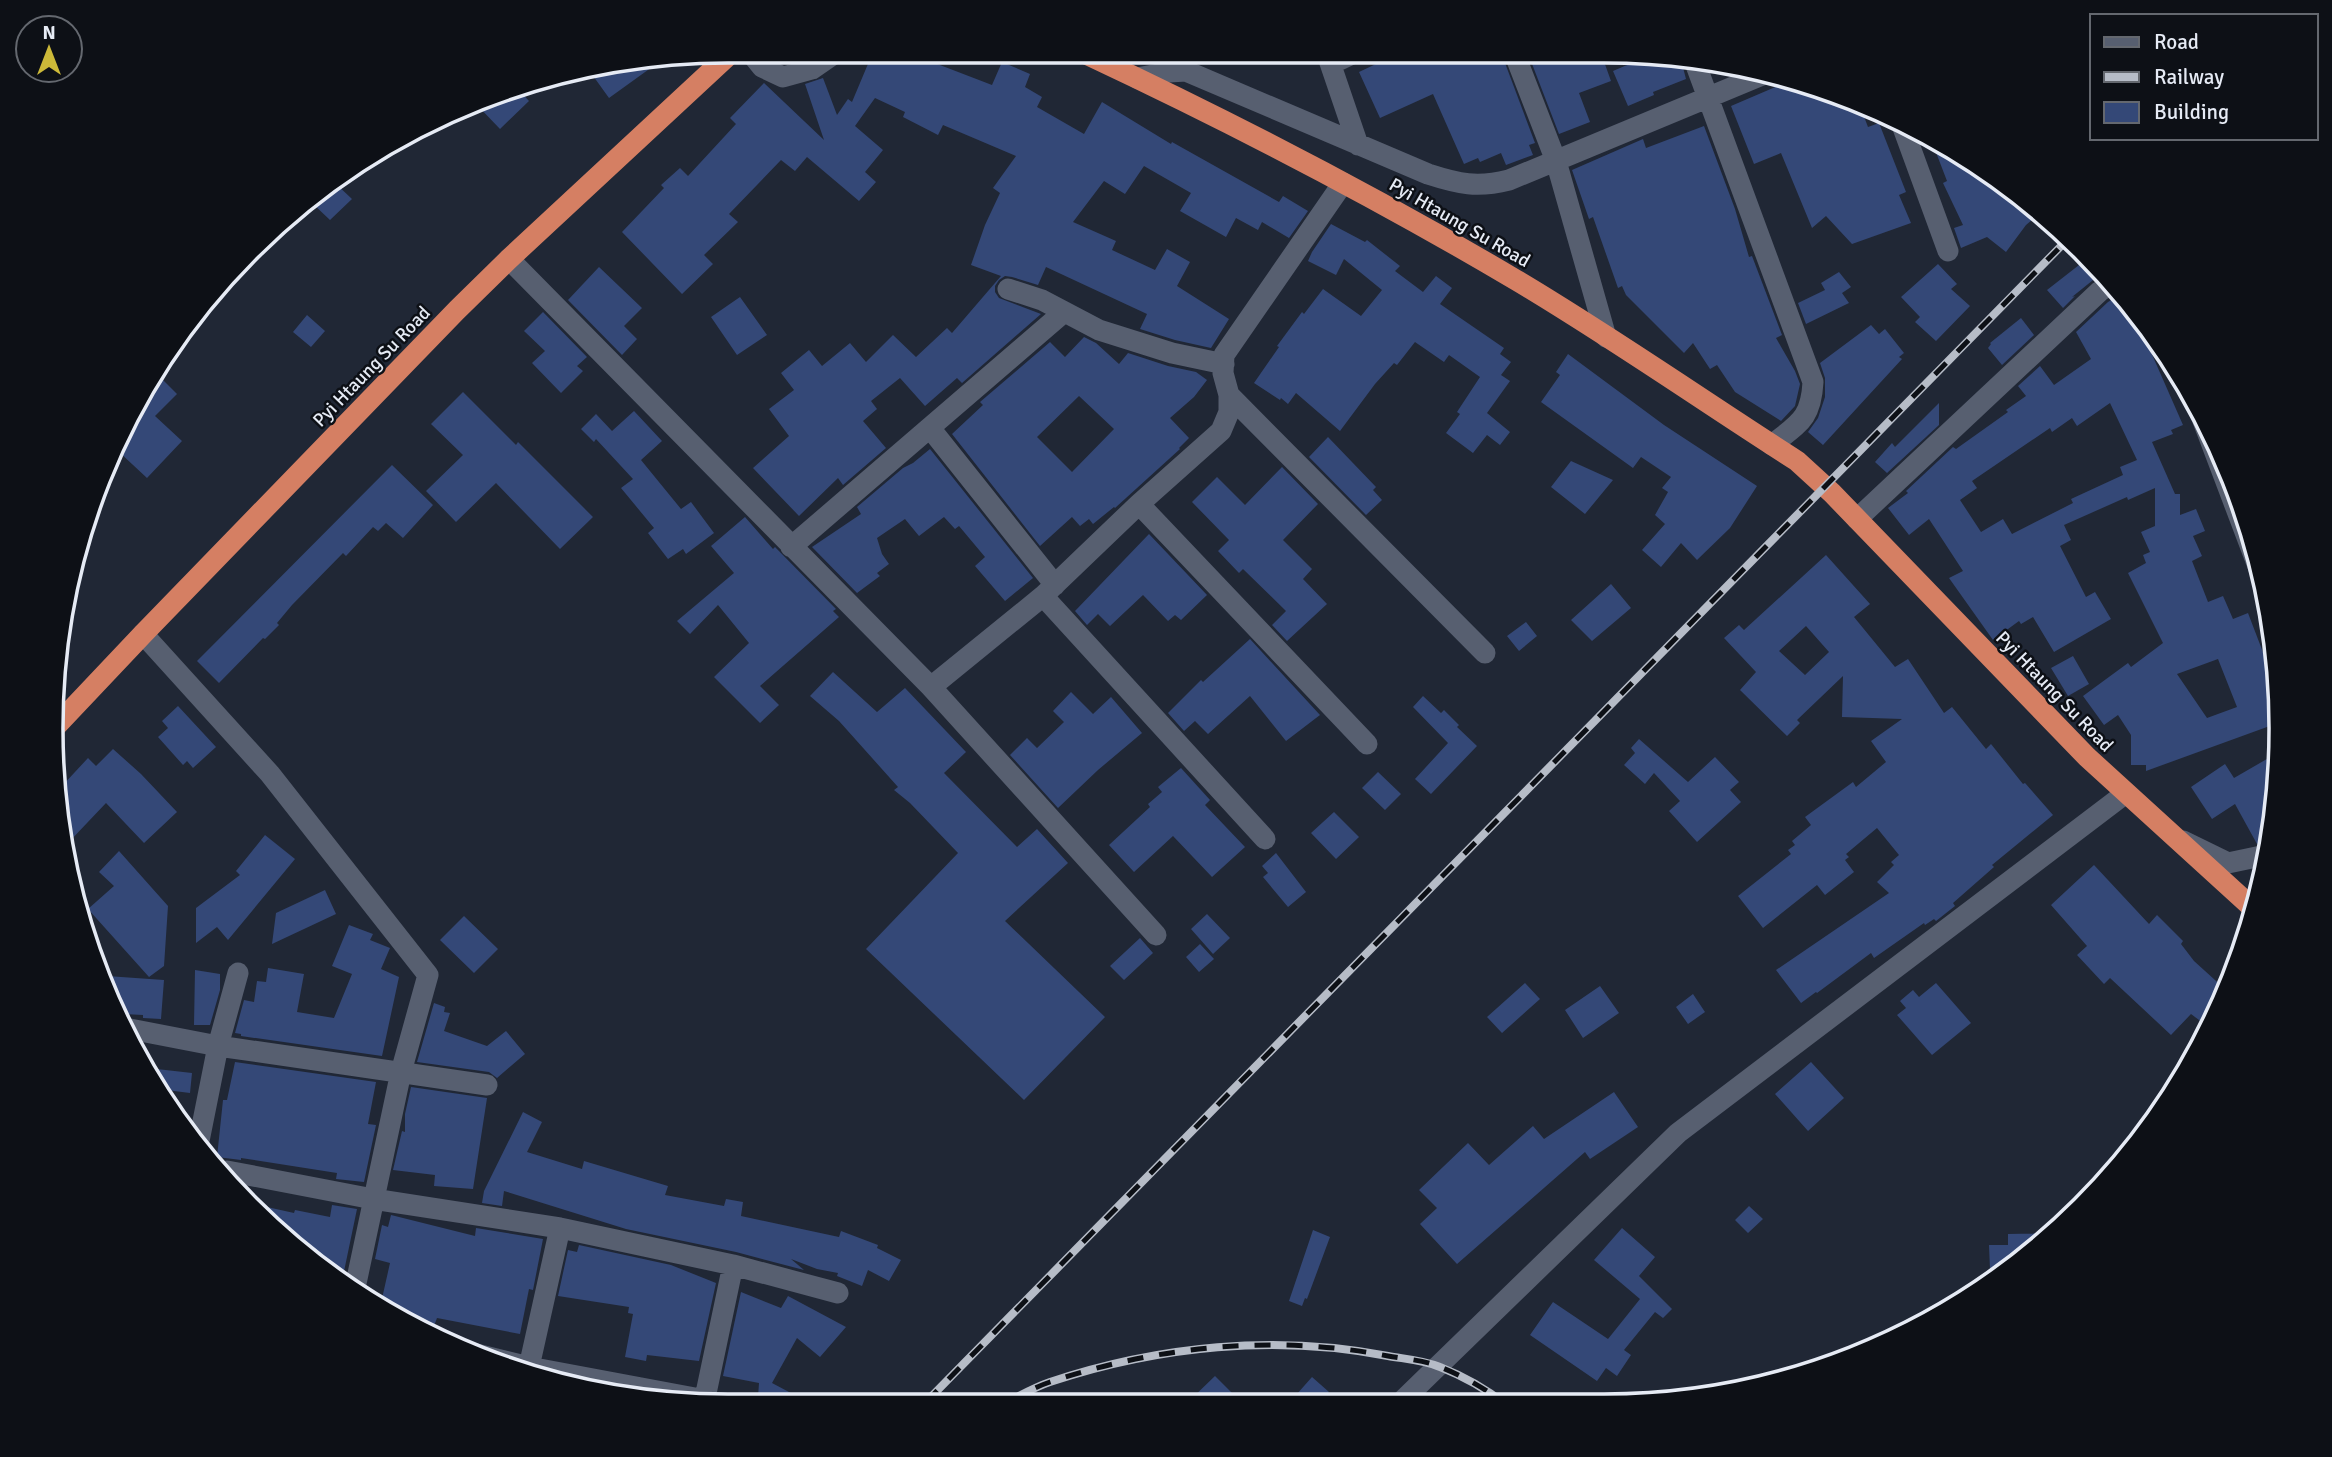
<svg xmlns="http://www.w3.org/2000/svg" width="2332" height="1457" viewBox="0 0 2332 1457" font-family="Signika,sans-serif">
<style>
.building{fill:#344877;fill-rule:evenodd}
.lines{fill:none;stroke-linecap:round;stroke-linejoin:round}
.minor{stroke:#575f70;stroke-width:21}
.highway{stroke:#d57f63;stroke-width:21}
.rail-casing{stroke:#b6bcc7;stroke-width:8}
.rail{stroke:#0d1016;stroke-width:5;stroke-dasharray:16;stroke-linecap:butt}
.labels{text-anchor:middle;stroke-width:5;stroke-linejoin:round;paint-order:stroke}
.street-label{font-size:19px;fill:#e6ebf5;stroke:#0d1016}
.rim{fill:none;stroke:#e6ebf5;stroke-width:3.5}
</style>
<rect width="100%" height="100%" fill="#202735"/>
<path class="building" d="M873 52H906L992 85 1002 62 1030 74 1025 87 1042 97 1037 107 1084 134 1102 102 1171 144 1172 142 1279 202 1283 196 1308 211 1289 238 1262 222 1258 230 1236 218 1226 237 1180 211 1191 193 1144 166 1125 194 1104 181 1073 222 1116 241 1112 250 1155 270 1167 249 1190 262 1177 286 1229 319 1211 348 1175 340 1140 329 1147 314 1046 267 1038 285 1012 277 1005 276 999 280 995 286V292L999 298 1041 314 962 383 957 378 925 406 900 378 871 401 877 409 863 421 886 448 843 485 838 478 799 516 753 468 789 436 769 409 794 390 781 373 809 350 822 366 850 343 866 362 893 335 916 357 947 328 952 333 1001 276 971 265 985 225 1000 193 993 188 1016 156 943 125 938 135 903 117 905 112 875 98 855 126 883 150 865 172 876 182 859 201 807 157 795 171 781 160 729 214 738 222 704 255 713 264 682 294 622 232 664 188 661 185 680 168 688 176 736 124 730 118 764 83 824 140 805 84 823 78 837 115 848 99 852 102Z
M1395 55H1502L1535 143 1529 145 1533 155 1506 165 1501 153 1480 162 1478 158 1464 164 1433 94 1380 118 1359 72Z
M1529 56H1602L1611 81 1579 93 1590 122 1559 134Z
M1648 56H1680L1686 79 1653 92 1654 95 1628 106 1613 71Z
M659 62 609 98 591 73 611 70Z
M1787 82 1858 101 1868 127 1879 123 1906 192 1899 195 1911 223 1852 244 1826 216 1812 228 1781 153 1754 164 1731 106Z
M515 86 529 101 500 129 476 104Z
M1704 126 1735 209 1749 257 1752 256 1782 335 1776 338 1795 371 1800 384 1795 406 1781 421 1735 392 1717 365 1710 369 1693 343 1684 353 1626 295 1622 286 1618 288 1593 217 1589 219 1572 170 1643 139 1646 148Z
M1932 142 2016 191 2040 213 2026 225 2006 252 1987 237 1961 248 1954 228 1963 225 1943 183 1947 181Z
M334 182 352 199 330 220 312 203Z
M1331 224 1365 242 1367 240 1400 266 1395 271 1423 292 1436 276 1452 288 1440 304 1504 348 1500 354 1511 362 1501 375 1510 381 1487 413 1510 432 1500 445 1487 435 1473 453 1446 433 1460 414 1457 412 1480 377 1449 355 1444 362 1415 342 1397 365 1394 363 1375 384 1340 431 1296 393 1288 404 1281 398 1280 400 1254 383 1279 347 1277 346 1302 312 1304 314 1323 289 1361 316 1382 290 1344 259 1336 275 1308 261 1312 252Z
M2088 258 2103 272 2072 297 2075 296 2063 308 2047 290Z
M1938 264 1957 284 1951 289 1970 306 1936 341 1915 322 1920 317 1901 297Z
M599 267 642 308 624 326 637 339 622 355 568 300Z
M1839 272 1851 287 1842 293 1849 303 1806 324 1798 303 1825 290 1821 283Z
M2122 293 2132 309 2183 425 2171 430 2173 434 2152 442 2175 494H2180V515L2196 509 2205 531 2193 536 2202 556 2192 561 2208 602 2223 596 2233 619 2248 613 2277 689 2278 723 2146 771V765H2131V735L2118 715 2104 725 2083 696 2128 663 2131 667 2163 643 2128 573 2146 563 2143 555 2150 552 2141 532 2155 526V488L2128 500 2127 497 2064 525 2071 540 2060 546 2086 597 2095 592 2111 619 2054 652 2033 617 2021 624 2019 621 1993 640 1949 578 1963 571 1929 519 1909 535 1888 508 1908 493 1906 491 1953 447 1956 449 2008 412 2006 410 2026 396 2018 386 2040 366 2054 385 2091 359 2076 332 2108 302ZM2110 403 2137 460 2120 467 2123 475 2071 499 2073 503 2012 534 2003 519 1981 532 1960 500 1977 488 1972 481 2050 428 2052 432 2072 418 2077 426ZM2218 659 2237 707 2207 718 2177 674Z
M740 297 767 335 737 355 711 317Z
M543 312 587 357 577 366 583 371 561 393 532 363 545 351 524 331Z
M307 315 325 331 311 347 293 332Z
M2021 318 2034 335 2002 365 1988 348 1991 344 1990 343Z
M1871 325 1879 334 1885 329 1904 353 1899 357 1902 359 1823 445 1808 432 1818 418 1825 397V378L1820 363Z
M1084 337 1096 343 1119 364 1128 353 1168 366 1196 372 1207 380 1194 397 1170 418 1189 438 1179 448 1180 449 1115 508 1114 507 1093 524 1089 519 1080 526 1072 517 1040 546 952 434 983 405 980 402 1050 342 1065 357ZM1079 396 1114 429 1072 472 1037 437Z
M1568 354 1664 425 1757 486 1730 528 1697 560 1681 543 1661 567 1642 550 1665 524 1655 515 1668 492 1662 488 1671 477 1641 457 1633 468 1541 402 1560 375 1556 372Z
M159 376 177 394 155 416 182 441 147 478 118 451Z
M463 392 516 445 518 442 593 517 560 549 496 483 456 522 426 491 463 455 431 424Z
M1939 403V425L1887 473 1875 462 1892 443 1895 447Z
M634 411 662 441 641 460 681 509 691 502 714 533 686 554 683 549 668 559 648 533 654 528 621 488 633 479 596 439 594 442 581 429 596 414 612 431Z
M1328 437 1376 487 1373 490 1382 500 1366 515 1309 457Z
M930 449 1033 578 1005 601 975 566 985 557 959 526 955 529 944 517 919 536 905 519 877 538 882 554 889 564 877 573 880 576 857 593 812 547 861 514 857 507 903 468 913 463Z
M1571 461 1613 480 1585 514 1551 487Z
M392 465 433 505 403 538 386 523 378 531 373 527 346 556 343 553 292 605 277 623 279 625 265 639 263 638 219 683 197 661Z
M1282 467 1318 504 1283 540 1312 569 1303 579 1327 604 1287 641 1272 625 1286 611 1243 569 1239 573 1218 551 1229 540 1192 502 1217 477 1245 505Z
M745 517 773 549 775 547 836 609 833 611 839 617 760 686 779 705 760 723 714 677 749 643 718 605 690 634 677 621 734 573 711 546Z
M1149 534 1207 595 1181 620 1175 615 1168 621 1143 595 1110 626 1098 614 1087 625 1075 611Z
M1826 555 1870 604 1854 617 1895 667 1908 659 1944 713 1952 707 1986 749 1991 744 2023 784 2025 783 2053 815 1992 865 1994 867 1953 903 1955 906 1936 921 1934 919 1925 925 1924 923 1874 958 1871 953 1817 993 1816 992 1801 1003 1776 970 1889 893 1877 882 1894 865 1891 862 1899 855 1877 828 1846 854 1849 857 1845 860 1854 872 1825 895 1817 885 1763 928 1738 896 1791 854 1788 850 1795 845 1792 841 1811 825 1805 817 1853 782 1856 787 1886 762 1871 741 1902 719 1842 717 1843 676 1797 720 1800 723 1787 736 1740 690 1756 672 1724 638 1739 625 1744 630ZM1806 626 1829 652 1805 675 1779 651Z
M1611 584 1631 608 1592 641 1571 620Z
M1526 622 1537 636 1519 651 1507 636Z
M1250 639 1320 715 1286 741 1250 696 1208 734 1195 721 1184 731 1168 713 1201 680 1203 682Z
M2073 656 2089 684 2068 696 2051 668Z
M833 672 877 712 905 688 966 752 944 773 1017 847 1037 829 1068 863 1005 921 1105 1017 1024 1100 866 949 958 853 910 803 894 790 898 787 839 721 810 696Z
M1071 692 1093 714 1111 697 1142 733 1098 770 1058 808 1010 755 1027 738 1037 748 1064 722 1053 711Z
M1423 696 1441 713 1444 710 1459 725 1457 727 1477 746 1431 794 1415 779 1448 743 1413 707Z
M178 706 216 747 193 768 187 761 183 765 158 737 168 728 162 721Z
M1639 739 1688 782 1715 757 1739 782 1730 790 1741 802 1697 842 1669 811 1680 801 1654 773 1645 784 1624 765 1635 753 1631 748Z
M113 749 141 774 177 812 144 843 106 803 68 843 62 786 88 758 96 766Z
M2279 752 2278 781 2269 786 2276 798 2269 837 2257 844 2235 804 2212 819 2191 787 2225 764 2234 778Z
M1181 768 1210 800 1205 805 1245 847 1212 877 1173 836 1134 872 1109 845 1150 807 1148 804 1162 792 1158 787Z
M1378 772 1401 794 1385 810 1362 788Z
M1334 812 1359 837 1336 859 1311 833Z
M265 835 295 859 228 940 217 927 196 943V908L240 875 236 871Z
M119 851 168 906 164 966 149 977 88 909 114 886 99 872Z
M1276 853 1306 892 1288 907 1263 877 1268 873 1262 866Z
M2094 865 2149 924 2157 915 2183 941 2181 944 2194 961 2226 990 2211 1029 2191 1014 2171 1035 2110 978 2104 984 2077 955 2087 946 2051 905Z
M325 890 336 914 272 944 276 913Z
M1207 914 1230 938 1213 954 1191 929Z
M464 916 498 949 474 973 440 940Z
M349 925 373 934 370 940 390 948 381 969 399 977 382 1056 241 1036V1034L235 1033 244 1000 254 1002 257 981 266 982 268 968 304 974 297 1012 334 1018 352 974 332 966Z
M1140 938 1153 953 1124 980 1110 966Z
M1200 944 1214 959 1199 972 1186 957Z
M195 970 220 974V990L210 1025H194Z
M107 976 164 980 161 1019 143 1018V1015L124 1014Z
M1525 983 1540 999 1502 1033 1487 1017Z
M1936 983 1971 1023 1932 1055 1897 1015 1906 1008 1900 1001 1913 990 1919 997Z
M1600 986 1619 1013 1583 1038 1565 1010Z
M1693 994 1705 1012 1688 1024 1676 1007Z
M434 1003 445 1007 444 1012 450 1013 444 1031 487 1046 506 1031 525 1054 497 1078 489 1072 417 1062Z
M235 1062 376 1082 368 1124 376 1125 364 1182 336 1179 337 1173 241 1158V1160L217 1157 223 1100H227Z
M1811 1062 1844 1098 1808 1131 1775 1094Z
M148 1068 192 1073 190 1093 158 1089Z
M411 1087 487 1098 473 1189 434 1186 435 1175 393 1170 402 1131 405 1132V1114Z
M1614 1092 1638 1127 1590 1159 1585 1152 1457 1264 1420 1224 1437 1208 1419 1190 1468 1143 1489 1165 1533 1126 1544 1139Z
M523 1112 542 1122 527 1152 582 1169 584 1161 668 1186 665 1195 724 1206 726 1199 743 1202 741 1216 839 1237 841 1231 878 1245 877 1248 901 1260 889 1281 868 1270 862 1286 837 1276 838 1273 817 1269 791 1259 804 1270 736 1252 626 1229 504 1191 502 1206 482 1203 484 1191Z
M258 1205 294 1213 295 1210 330 1217 332 1205 357 1209 342 1281 316 1266Z
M1749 1206 1763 1219 1748 1233 1735 1220Z
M391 1215 475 1236 476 1228 543 1239 533 1290 529 1289 520 1334 437 1318 434 1326 407 1319 381 1303 390 1263 375 1259 382 1225 388 1227Z
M1622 1228 1655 1257 1639 1276 1672 1309 1663 1318 1655 1312 1624 1350 1631 1355 1617 1376 1606 1368 1597 1381 1530 1335 1553 1302 1608 1339 1640 1299 1594 1260Z
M1313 1230 1330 1237 1307 1299 1305 1298 1302 1306 1289 1301Z
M2050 1233 2011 1269 1990 1270 1989 1245H2008V1234Z
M579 1245 671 1265 716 1283 699 1361 647 1355 646 1361 625 1357 633 1314 628 1313 629 1307 558 1296 568 1250 577 1252Z
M741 1292 781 1308 788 1296 846 1327 820 1357 797 1338 772 1383 806 1401H766L758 1397 759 1383 723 1376Z
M1215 1376 1242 1403H1187Z
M1312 1377 1329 1392 1319 1403H1289Z"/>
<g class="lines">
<path class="minor" d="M749 51 762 67 783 77 812 69 838 51
M1327 54 1358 145
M1515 55 1556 161 1606 337
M1693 57 1813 382C1811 419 1799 423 1772 445
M1331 64 1352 54
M1137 78 1169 72 1186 71 1428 174C1459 184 1477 188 1509 180L1762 75
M1902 125 1948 251
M509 259 931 687
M1008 289 1042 300 1099 330 1172 353 1224 364
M1229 395 1485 653
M2194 397 2259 569
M930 428 1055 585
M1139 504 1367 744
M1857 519 2100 291 2114 283
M791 547 1064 312
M1043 596 1265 839
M143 634 270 774 428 975 401 1072 355 1288
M2183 841 2228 863 2266 855
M1156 935 931 687 1043 596 1139 504 1221 431 1229 412V395L1223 373 1224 355 1343 183
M130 1029 218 1046 487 1085
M199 1141 218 1046 238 973
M227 1171 373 1199 560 1228 733 1265 838 1293
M464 1351 529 1367 711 1401
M529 1367 560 1228
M705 1398 733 1265
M1399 1404 1678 1133 2126 793"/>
<path class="highway" d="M1084 53C1231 122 1376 197 1516 280 1612 337 1703 401 1797 461L1832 493 2087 757 2256 911
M56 726 143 634 457 310 509 259 733 51"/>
<defs>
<path id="rail" d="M926 1402 2068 239
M1007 1402C1021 1395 1035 1387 1050 1382 1158 1346 1276 1334 1388 1356 1405 1359 1424 1360 1440 1367 1463 1376 1486 1389 1505 1404"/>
</defs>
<use href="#rail" class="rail-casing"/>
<use href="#rail" class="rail"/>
</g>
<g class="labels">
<g class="street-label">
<text transform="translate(1460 222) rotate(30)" y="7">Pyi Htaung Su Road</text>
<text transform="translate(371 366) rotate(-46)" y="7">Pyi Htaung Su Road</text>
<text transform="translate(2055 691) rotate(46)" y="7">Pyi Htaung Su Road</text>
</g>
</g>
<path d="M0 0H2332V1457H0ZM728 63H1604A665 665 0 0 1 2269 728V729A665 665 0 0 1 1604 1394H728A665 665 0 0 1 63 729V728A665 665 0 0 1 728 63Z" fill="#0d1016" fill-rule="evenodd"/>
<path class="rim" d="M728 63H1604A665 665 0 0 1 2269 728V729A665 665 0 0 1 1604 1394H728A665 665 0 0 1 63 729V728A665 665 0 0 1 728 63Z"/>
<rect x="2090" y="14" width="228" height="126" fill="#0d1016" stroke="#64686f" stroke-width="2"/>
<rect x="2104" y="37" width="35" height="10" fill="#575f70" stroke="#64686f" stroke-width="2"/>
<text x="2154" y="49" font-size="21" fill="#e6ebf5">Road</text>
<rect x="2104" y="72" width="35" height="10" fill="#b6bcc7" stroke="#64686f" stroke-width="2"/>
<text x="2154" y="84" font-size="21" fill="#e6ebf5">Railway</text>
<rect x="2104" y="102" width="35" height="21" fill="#344877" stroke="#64686f" stroke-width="2"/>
<text x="2154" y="119" font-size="21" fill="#e6ebf5">Building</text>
<g transform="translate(49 49)"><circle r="33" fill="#0d1016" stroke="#64686f" stroke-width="2"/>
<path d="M0-5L12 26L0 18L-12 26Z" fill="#ccb939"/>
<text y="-10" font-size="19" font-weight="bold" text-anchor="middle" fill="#e6ebf5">N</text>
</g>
</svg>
